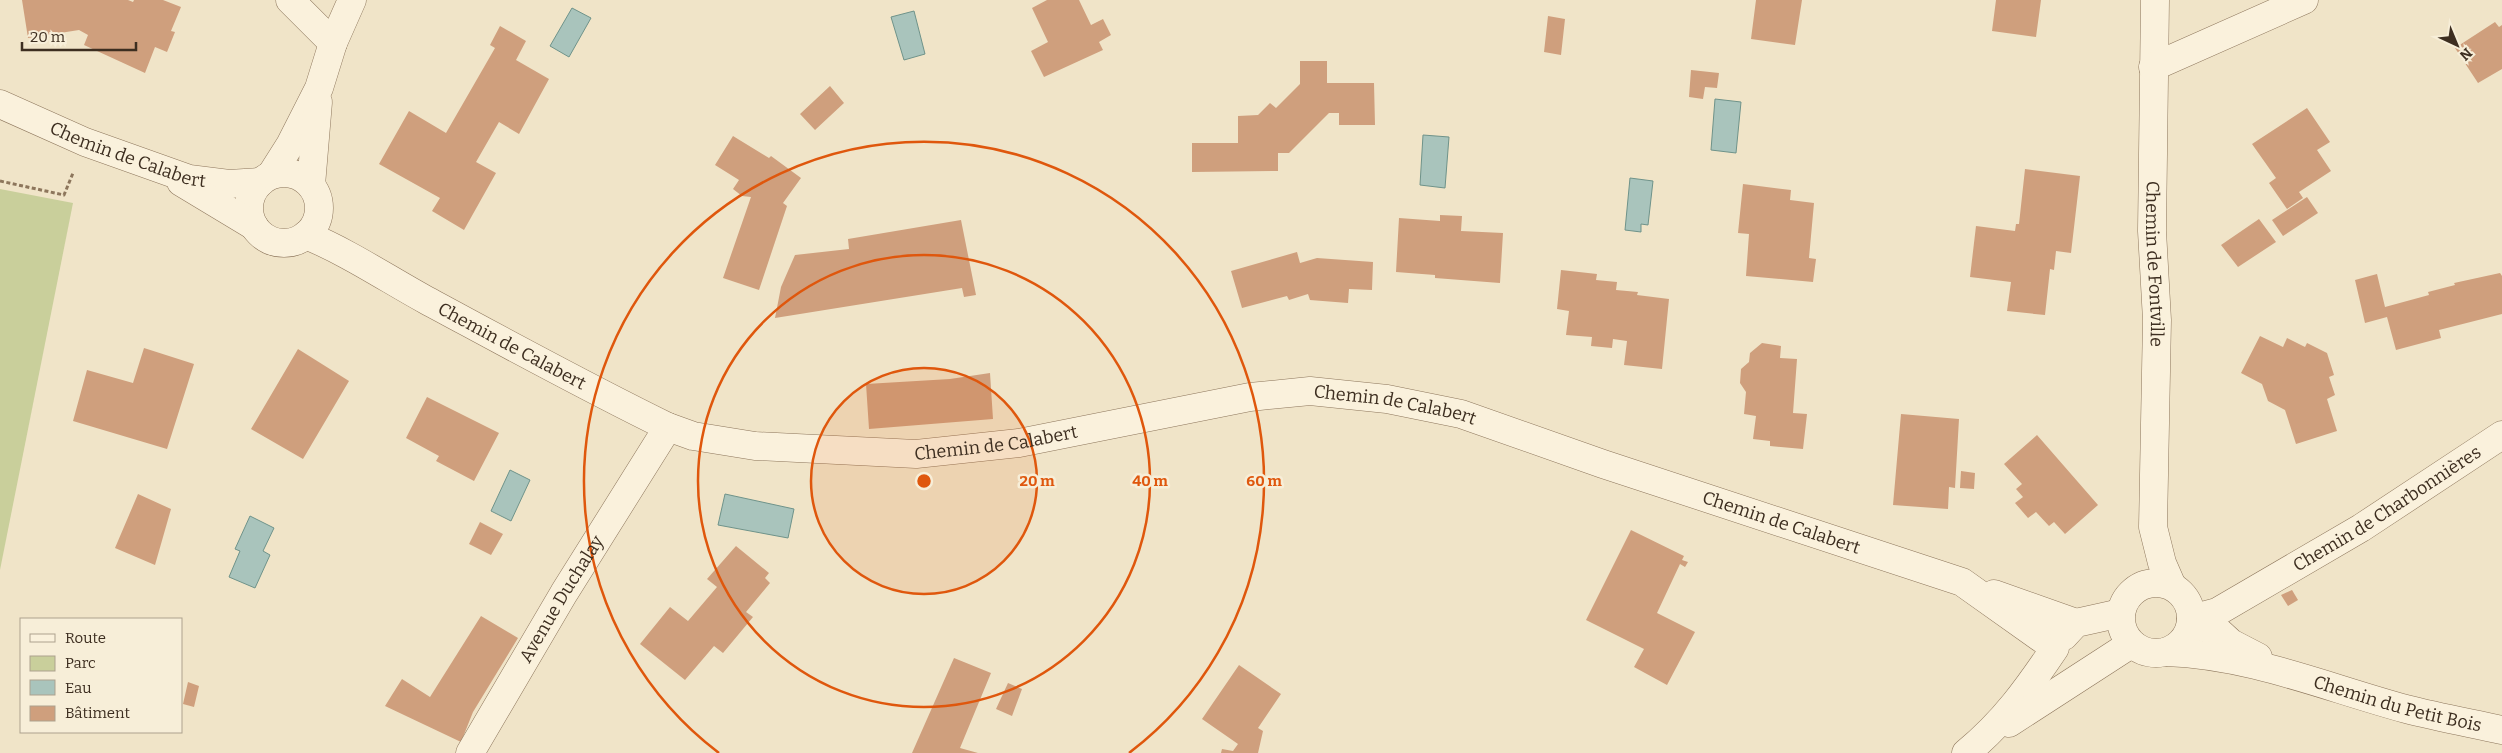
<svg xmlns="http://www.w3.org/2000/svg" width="2502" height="753" viewBox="0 0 2502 753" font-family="Bitter,serif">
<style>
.green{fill:#c9cf9b}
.water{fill:#a9c4bc;stroke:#6f938a}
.building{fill:#cf9f7d}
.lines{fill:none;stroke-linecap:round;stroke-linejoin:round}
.minor-casing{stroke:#8d765c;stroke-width:29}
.path{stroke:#8d765c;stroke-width:3;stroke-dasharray:4 2.5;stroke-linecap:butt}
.minor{stroke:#faf1dc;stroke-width:28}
.ring{fill:none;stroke:#df570d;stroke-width:2.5}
.labels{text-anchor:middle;stroke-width:5;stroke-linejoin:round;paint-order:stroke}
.street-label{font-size:18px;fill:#3d2e20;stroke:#f7eed8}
.centre{fill:#df570d;stroke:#f7eed8;stroke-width:2.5}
.ring-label{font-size:15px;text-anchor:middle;font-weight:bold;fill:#df570d;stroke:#f7eed8;stroke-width:5;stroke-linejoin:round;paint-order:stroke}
</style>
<rect width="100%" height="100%" fill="#f0e4c8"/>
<path class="green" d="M0 189 73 203 0 570Z"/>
<path class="water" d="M572 8 591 18 569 57 550 46Z
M914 11 925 54 904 60 891 17Z
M1715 99 1741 102 1736 153 1711 150Z
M1423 135 1449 137 1445 188 1420 185Z
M1630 178 1653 181 1648 225 1641 224V232L1625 230Z
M510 470 530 480 511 521 491 511Z
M725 494 794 509 788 538 718 525Z
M250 516 274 528 263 551 270 555 255 588 229 577 240 551 235 549Z"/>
<path class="building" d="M22 0H128L133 2 134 0H163L181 7 171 31 175 32 167 52 155 47 145 73 84 45 88 35 79 30 28 38Z
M1047 0H1079L1091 25 1103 19 1111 35 1099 42 1103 50 1044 77 1031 51 1048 42 1032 8Z
M1756 0H1802L1795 45 1751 39Z
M1996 0H2041L2036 37 1992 31Z
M1548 16 1565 19 1561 55 1544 52Z
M2495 22 2499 27 2502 25V69L2478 83 2455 48Z
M500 26 526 41 516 60 549 79 519 134 499 122 476 162 496 173 464 230 432 211 440 198 379 164 409 111 446 133 495 48 490 45Z
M1300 61H1327V83H1374L1375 125H1339V113H1329L1289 153H1278V171L1192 172V143H1238V116L1258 115 1270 103 1276 108 1300 84Z
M1691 70 1719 73 1717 88 1705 87 1703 99 1689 97Z
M830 86 844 103 815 130 800 114Z
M2307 108 2330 142 2317 150 2331 171 2299 192 2303 198 2287 209 2269 183 2276 178 2252 144Z
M733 136 769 158 771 156 801 178 783 203 787 206 759 290 723 278 751 197 742 196 733 189 739 180 715 165Z
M2025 169 2080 176 2071 253 2056 251 2054 270 2050 269 2045 315 2007 311 2011 282 1970 277 1976 226 2015 231 2016 224H2019Z
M1743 184 1791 190 1790 200 1814 203 1809 258 1816 259 1813 282 1746 276 1749 234 1738 233Z
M2307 197 2318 213 2283 236 2272 220Z
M1440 215 1462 216 1461 231 1503 233 1500 283 1435 278V275L1396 272 1399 218 1440 221Z
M2259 219 2276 242 2238 267 2221 245Z
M961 220 976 295 964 297 962 288 775 318 781 287 795 255 849 249 848 239Z
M1297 252 1300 263 1317 258 1373 262 1372 290 1349 289 1348 303 1310 300 1308 294 1289 300 1287 296 1242 308 1231 271Z
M1561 270 1597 274 1596 280 1617 282 1616 290 1638 292 1637 295 1669 299 1662 369 1624 365 1627 341 1613 339 1612 348 1591 346 1592 337 1566 335 1569 311 1557 309Z
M2500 273 2502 276V314L2439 330 2441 338 2396 350 2387 317 2365 323 2355 280 2377 274 2385 307 2429 295 2428 292 2455 285 2454 283Z
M2260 336 2283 347 2287 338 2305 347 2307 343 2327 353 2334 375 2329 377 2335 395 2327 399 2337 431 2296 444 2285 410 2268 401 2262 384 2241 373Z
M1762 343 1781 346 1780 358 1797 359 1793 413 1807 414 1803 449 1770 446V441L1753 439 1756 416 1744 414 1746 392 1740 383 1741 369 1749 362 1750 353Z
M144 348 194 364 167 449 73 421 87 370 133 383Z
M298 349 349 381 303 459 251 429Z
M990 373 993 419 869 429 866 384 950 379Z
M427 397 499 433 474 481 436 461 439 456 406 438Z
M1901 414 1959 419 1955 488 1949 487 1948 509 1893 505Z
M2037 435 2098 505 2065 534 2054 522 2049 526 2036 512 2028 518 2015 503 2023 497 2016 489 2022 484 2004 464Z
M1961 471 1975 473 1974 489 1960 488Z
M138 494 171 509 155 565 115 548Z
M480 522 503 534 491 555 469 544Z
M1631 530 1684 556 1682 560 1688 562 1685 567 1680 564 1657 613 1695 632 1667 685 1634 667 1644 649 1586 620Z
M736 546 769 573 765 578 770 583 746 612 753 617 723 653 714 646 685 680 640 644 670 607 688 621 717 587 707 579Z
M2292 590 2298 600 2288 606 2281 595Z
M481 616 518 638 473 712 461 742 385 706 402 679 430 697Z
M954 658 991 673 960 748 978 753H912Z
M1239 665 1281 694 1258 728 1263 731 1258 753H1221L1222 749 1233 751 1238 744 1202 719Z
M188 682 199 686 194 707 183 704Z
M1008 683 1022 689 1012 716 996 709Z"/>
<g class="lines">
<defs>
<g id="minor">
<path d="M290 0 333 43"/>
<path id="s1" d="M2155 0 2152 231 2157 320 2153 527 2162 563 2172 586"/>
<path d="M2153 67 2304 0"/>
<path id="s2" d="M0 104 85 142 189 179 229 184 261 182"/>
<circle cx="284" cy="208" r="35"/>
<path d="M271 175 290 145 319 88 333 43 352 0"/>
<path d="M181 182 254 226"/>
<path d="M311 185 318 102"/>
<path id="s3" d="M306 235C349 253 386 278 426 300 506 343 586 387 668 427L693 436 755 446 916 454 1019 443 1250 397 1310 391 1387 399 1461 414 1603 464 1962 582 2055 648C2028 688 2004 722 1966 753"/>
<circle cx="2156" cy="618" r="35"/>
<path d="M1994 594 2076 623"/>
<path id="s4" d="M2191 619 2217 612 2361 528 2502 435"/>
<path d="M2191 624 2219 632 2231 643 2258 657"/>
<path d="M2064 636 2076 623 2121 613"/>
<path id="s5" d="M2166 652C2251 655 2325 687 2406 709 2437 717 2470 723 2502 730"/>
<path d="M2009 723 2131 644"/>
<path id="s6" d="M470 753 564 593 668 427"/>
</g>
</defs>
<use href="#minor" class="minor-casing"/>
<path class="path" d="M0 181 64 195 73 173"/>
<use href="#minor" class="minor"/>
</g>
<circle cx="924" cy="481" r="113" fill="#df570d" fill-opacity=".12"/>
<g class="ring">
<circle cx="924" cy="481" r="113"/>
<circle cx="924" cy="481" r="226"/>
<path d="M719 753A340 340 0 1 1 1129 753"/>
</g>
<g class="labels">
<g class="street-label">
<text dy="6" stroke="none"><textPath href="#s2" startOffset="138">Chemin de Calabert</textPath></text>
<text dy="6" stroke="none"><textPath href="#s1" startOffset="264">Chemin de Fontville</textPath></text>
<text dy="6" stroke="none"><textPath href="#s3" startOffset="234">Chemin de Calabert</textPath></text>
<text dy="6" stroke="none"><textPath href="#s3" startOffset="1146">Chemin de Calabert</textPath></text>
<text dy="6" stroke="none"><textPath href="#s3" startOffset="741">Chemin de Calabert</textPath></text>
<text dy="6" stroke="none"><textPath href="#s4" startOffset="226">Chemin de Charbonnières</textPath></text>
<text dy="6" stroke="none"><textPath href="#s3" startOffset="1551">Chemin de Calabert</textPath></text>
<text dy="6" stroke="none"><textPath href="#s6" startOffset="179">Avenue Duchalay</textPath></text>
<text dy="6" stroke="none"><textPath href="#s5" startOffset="238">Chemin du Petit Bois</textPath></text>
</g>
</g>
<circle cx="924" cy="481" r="8" class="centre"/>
<g class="ring-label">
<text x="1037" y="486">20 m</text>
<text x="1150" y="486">40 m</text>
<text x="1264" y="486">60 m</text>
</g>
<rect x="20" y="618" width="162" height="115" fill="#f7eed8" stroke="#ada18e"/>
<rect x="30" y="634" width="25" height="8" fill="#faf1dc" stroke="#ada18e"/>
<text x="65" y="643" font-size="15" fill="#3d2e20">Route</text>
<rect x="30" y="656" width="25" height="15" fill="#c9cf9b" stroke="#ada18e"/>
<text x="65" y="668" font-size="15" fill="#3d2e20">Parc</text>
<rect x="30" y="680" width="25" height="15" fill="#a9c4bc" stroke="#ada18e"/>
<text x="65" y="693" font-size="15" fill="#3d2e20">Eau</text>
<rect x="30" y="706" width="25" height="15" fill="#cf9f7d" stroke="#ada18e"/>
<text x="65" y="718" font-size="15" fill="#3d2e20">Bâtiment</text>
<g transform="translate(2457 45) rotate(136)" stroke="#f7eed8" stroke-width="4" paint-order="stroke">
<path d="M0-4L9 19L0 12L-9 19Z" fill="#3d2e20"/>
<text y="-8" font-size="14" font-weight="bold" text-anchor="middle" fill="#3d2e20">N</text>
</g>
<path d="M22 42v8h114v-8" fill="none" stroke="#3d2e20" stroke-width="2.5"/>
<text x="30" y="42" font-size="15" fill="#3d2e20" stroke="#f7eed8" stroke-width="4" paint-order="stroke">20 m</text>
</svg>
